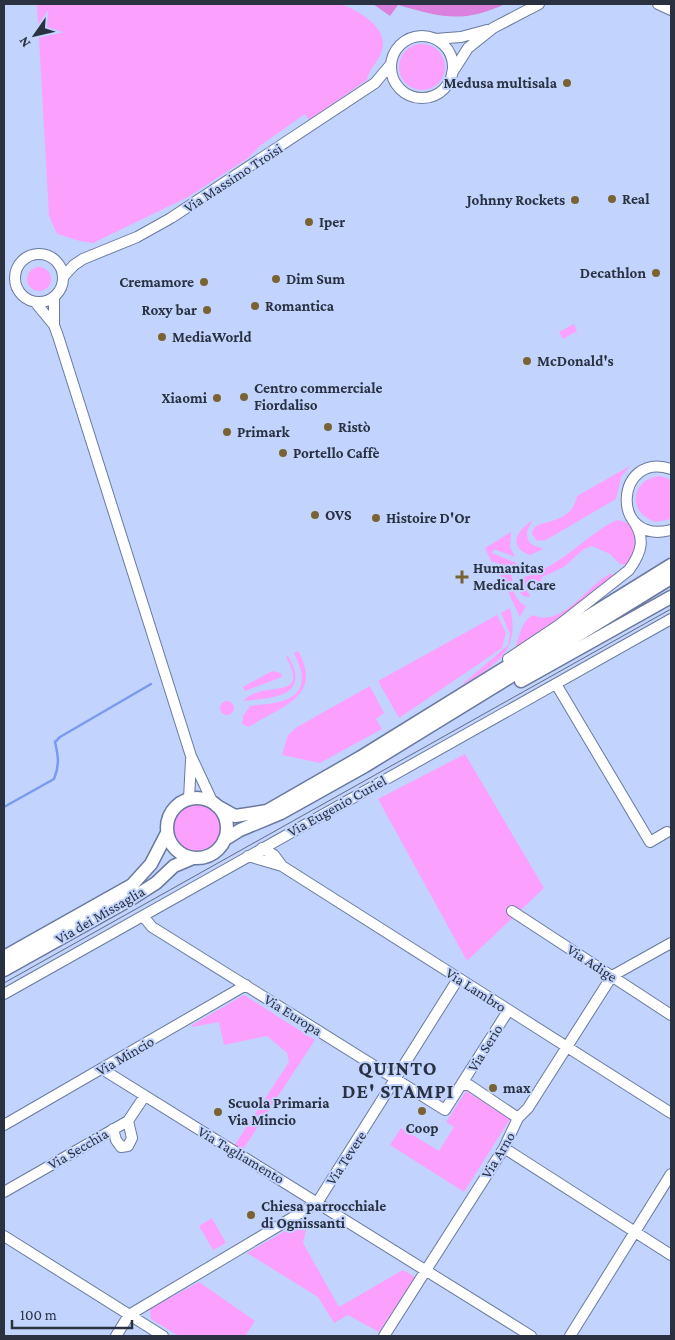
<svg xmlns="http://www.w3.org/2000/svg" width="675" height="1340" viewBox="0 0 675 1340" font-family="'Crimson Pro',serif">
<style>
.green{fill:#fca0fe}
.forest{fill:#db80dd}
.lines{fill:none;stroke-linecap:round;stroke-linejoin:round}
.stream{stroke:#799bef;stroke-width:2.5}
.minor-casing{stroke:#69799f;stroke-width:12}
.major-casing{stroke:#69799f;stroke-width:15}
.minor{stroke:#fff;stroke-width:10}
.major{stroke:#fff;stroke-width:12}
.tram{stroke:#606b84;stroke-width:1}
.poi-dot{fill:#796333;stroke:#c2d4fe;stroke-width:2}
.labels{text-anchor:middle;stroke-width:4;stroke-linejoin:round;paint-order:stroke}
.poi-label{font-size:15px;font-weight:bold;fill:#2a3141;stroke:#c2d4fe;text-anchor:start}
.street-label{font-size:15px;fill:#2a3141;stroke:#c2d4fe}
.district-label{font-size:20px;font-weight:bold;letter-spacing:1px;fill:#2a3141;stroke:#c2d4fe}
</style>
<rect width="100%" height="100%" fill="#c2d4fe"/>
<path class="green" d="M37 4H341C360 11 391 29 381 53 377 64 369 68 367 80L309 120 305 114 261 145 248 158 188 197 93 243 80 241 57 234 49 216Z
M399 67a23 23 0 1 1 46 0a23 23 0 1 1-46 0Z
M27 279a12 12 0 1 1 24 0a12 12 0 1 1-24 0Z
M574 324 577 331 563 339 559 332Z
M630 466 621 477 616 499 546 540 537 541 532 534 533 530 536 526C554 519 573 519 577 496Z
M660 476 671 480V519L656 522C627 514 630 479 660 476Z
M534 520C527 527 523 538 533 545 536 547 541 547 543 549L530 555C506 547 518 528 534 520Z
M618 520 630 524C637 539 639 553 626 565L620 564 610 554 592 546 584 549 564 567 542 577 539 591 534 585 525 588 531 597 523 596 517 588 519 578C546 573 569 553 591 536 600 530 608 523 618 520Z
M511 532 510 547 515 557 494 549 492 553 523 566H536L522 571 491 561 485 548Z
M497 568 512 574C512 588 513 599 526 606L520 617Z
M610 574 617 575 515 650C519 638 521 621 533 615 561 629 588 585 610 574Z
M510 608C522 654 491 667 458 688L508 645 510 634 501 613Z
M497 615 506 633 502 648 399 718 378 681Z
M298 651C324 697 281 706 249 727L242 724 243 716 250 706C258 704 266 705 274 703 306 697 307 678 294 653Z
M288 656C312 697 273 698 243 701 261 679 312 703 286 657Z
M272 671 281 673 282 677 245 691 243 687Z
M370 686 384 713 376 719 382 729 320 763 282 755 288 735 297 727Z
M220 708a7 7 0 1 1 14 0a7 7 0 1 1-14 0Z
M465 754 544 888 467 961 378 799Z
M172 827a24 24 0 1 1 48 0a24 24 0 1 1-48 0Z
M244 995 315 1040 242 1151 234 1146 289 1062 287 1053 267 1036 224 1045 219 1022 192 1027V1025Z
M466 1091 510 1119 464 1192 390 1145 401 1128 439 1151 454 1127 446 1122Z
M309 1217 303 1243 339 1307 403 1270 415 1277 379 1332 348 1315 334 1323 318 1297 247 1253Z
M212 1218 226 1243 213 1250 199 1226Z
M199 1282 255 1321 245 1336H179L151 1319 150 1309Z"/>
<path class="forest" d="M373 4H505C462 24 441 17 398 5L390 16Z"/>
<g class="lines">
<path class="stream" d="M4 807 54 779C60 765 58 755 55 742L60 737 151 684"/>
<defs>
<path id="minor" d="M658 4 671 10
M391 67a31 31 0 1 1 62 0a31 31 0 1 1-62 0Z
M435 39 461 37 487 30
M452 73 468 48 493 28 539 4
M15 278a24 24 0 1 1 48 0a24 24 0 1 1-48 0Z
M63 277 74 265 83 259 137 237 171 218 375 83 391 64
M54 298V325
M35 302 54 325 58 336 191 756 213 803
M671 469C615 450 609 546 671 530
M508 659 559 625 629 570C642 552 646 538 632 519
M556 684 650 842 667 832
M189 799 191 760
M262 848 274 855 282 866 671 1113
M248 856 282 866
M512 911 671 1015
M143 916 152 927 445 1110 508 1011
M4 994 671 619
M102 1069 531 1336
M463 1085H469L518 1118
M4 1125 246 985
M113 1129 116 1140 121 1147 128 1146 132 1138 128 1121
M504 1148 671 1255
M4 1192 128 1121 144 1097
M4 1236 163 1336
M116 1336 129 1315 317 1203 458 979
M384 1336 504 1148 518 1118 528 1108 612 976 671 943
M570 1336 671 1174"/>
<path id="major" d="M521 681 671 597
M167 828a30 30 0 1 1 60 0a30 30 0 1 1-60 0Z
M217 806 235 816 267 811 361 757 671 565
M224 840 240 830 281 813 365 766 671 578
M4 957 132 885 151 864 167 833
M4 970 131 899 156 883 174 866 193 858"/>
</defs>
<use href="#minor" class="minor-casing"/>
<use href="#major" class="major-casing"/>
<use href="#minor" class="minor"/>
<use href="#major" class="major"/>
<path class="tram" d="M4 983 671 609"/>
</g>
<g class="poi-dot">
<circle cx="567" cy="83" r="5"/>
<circle cx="612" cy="199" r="5"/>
<circle cx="575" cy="200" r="5"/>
<circle cx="309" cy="222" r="5"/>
<circle cx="656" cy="273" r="5"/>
<circle cx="276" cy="279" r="5"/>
<circle cx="204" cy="282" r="5"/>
<circle cx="255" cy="306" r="5"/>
<circle cx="207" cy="310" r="5"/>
<circle cx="162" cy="337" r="5"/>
<circle cx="527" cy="361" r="5"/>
<circle cx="244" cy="397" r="5"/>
<circle cx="217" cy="398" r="5"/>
<circle cx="328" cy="427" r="5"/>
<circle cx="227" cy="432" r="5"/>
<circle cx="283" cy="453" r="5"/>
<circle cx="315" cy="515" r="5"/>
<circle cx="376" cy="518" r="5"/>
<path d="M459.5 569.5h5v5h5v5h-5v5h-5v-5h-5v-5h5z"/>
<circle cx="493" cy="1088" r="5"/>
<circle cx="422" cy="1111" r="5"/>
<circle cx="218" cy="1112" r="5"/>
<circle cx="251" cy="1215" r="5"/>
</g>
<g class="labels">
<g class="poi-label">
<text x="557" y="88" text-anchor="end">Medusa multisala</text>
<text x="622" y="204">Real</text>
<text x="565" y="205" text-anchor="end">Johnny Rockets</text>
<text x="319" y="227">Iper</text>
<text x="646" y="278" text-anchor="end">Decathlon</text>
<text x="286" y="284">Dim Sum</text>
<text x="194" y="287" text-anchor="end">Cremamore</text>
<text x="265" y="311">Romantica</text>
<text x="197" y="315" text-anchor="end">Roxy bar</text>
<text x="172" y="342">MediaWorld</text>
<text x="537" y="366">McDonald's</text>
<text x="254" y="393">Centro commerciale<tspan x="254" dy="17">Fiordaliso</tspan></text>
<text x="207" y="403" text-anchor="end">Xiaomi</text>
<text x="338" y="432">Ristò</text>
<text x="237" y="437">Primark</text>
<text x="293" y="458">Portello Caffè</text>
<text x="325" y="520">OVS</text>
<text x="386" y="523">Histoire D'Or</text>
<text x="473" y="573">Humanitas<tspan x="473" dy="17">Medical Care</tspan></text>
<text x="503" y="1093">max</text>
<text x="228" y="1108">Scuola Primaria<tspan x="228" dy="17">Via Mincio</tspan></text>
<text x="422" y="1133" text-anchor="middle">Coop</text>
<text x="261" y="1211">Chiesa parrocchiale<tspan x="261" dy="17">di Ognissanti</tspan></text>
</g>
<g class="street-label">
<text transform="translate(233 178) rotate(-33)" y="5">Via Massimo Troisi</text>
<text transform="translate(337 806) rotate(-29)" y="5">Via Eugenio Curiel</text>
<text transform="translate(100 915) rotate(-30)" y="5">Via dei Missaglia</text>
<text transform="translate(592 963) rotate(33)" y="5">Via Adige</text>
<text transform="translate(476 990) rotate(33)" y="5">Via Lambro</text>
<text transform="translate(293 1015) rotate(32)" y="5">Via Europa</text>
<text transform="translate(485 1048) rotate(-58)" y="5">Via Serio</text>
<text transform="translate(125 1056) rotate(-30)" y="5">Via Mincio</text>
<text transform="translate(78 1149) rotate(-30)" y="5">Via Secchia</text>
<text transform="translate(241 1155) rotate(31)" y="5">Via Tagliamento</text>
<text transform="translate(498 1155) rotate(-59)" y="5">Via Arno</text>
<text transform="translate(346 1158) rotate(-57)" y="5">Via Tevere</text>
</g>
<g class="district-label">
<text x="398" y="1075">QUINTO<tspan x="398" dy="23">DE' STAMPI</tspan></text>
</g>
</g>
<rect width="675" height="1340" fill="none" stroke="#2a3141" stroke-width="10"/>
<g transform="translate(35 35) rotate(236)" stroke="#c2d4fe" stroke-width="4" paint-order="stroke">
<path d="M0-4L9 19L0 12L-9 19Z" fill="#2a3141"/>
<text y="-8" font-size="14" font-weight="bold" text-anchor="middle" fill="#2a3141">N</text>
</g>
<path d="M12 1320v8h120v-8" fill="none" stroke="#2a3141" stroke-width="2.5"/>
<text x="20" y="1320" font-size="15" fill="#2a3141" stroke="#c2d4fe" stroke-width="4" paint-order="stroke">100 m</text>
</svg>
